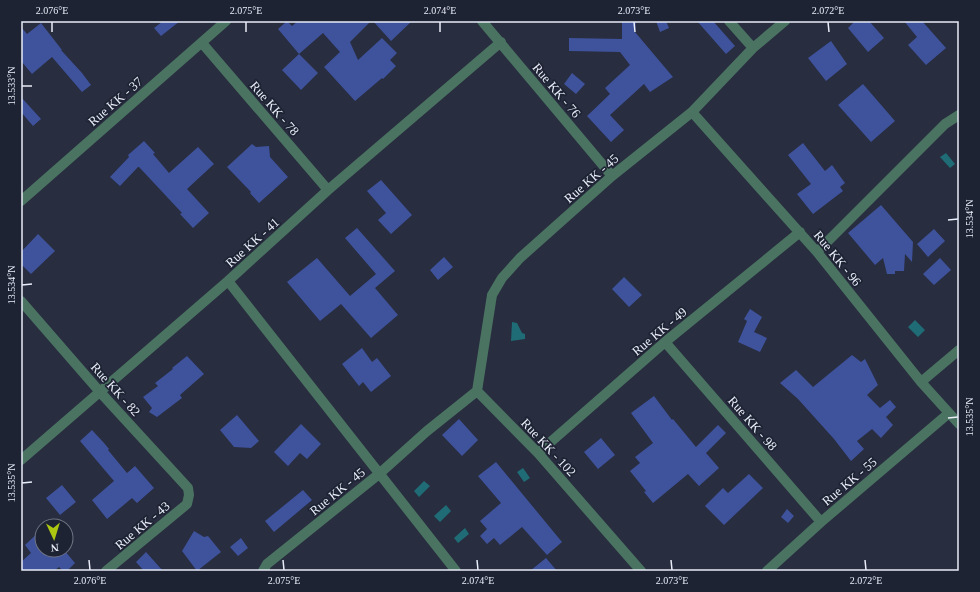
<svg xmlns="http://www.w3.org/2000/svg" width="980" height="592" viewBox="0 0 980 592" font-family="Georgia,serif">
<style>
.water{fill:#1f6c76}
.building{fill:#3f529c}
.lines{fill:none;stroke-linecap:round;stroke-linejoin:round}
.minor{stroke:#4a7361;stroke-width:10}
.ticks{fill:none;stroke:#e9edf9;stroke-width:1.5}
.labels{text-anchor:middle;stroke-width:3.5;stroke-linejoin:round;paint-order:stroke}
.street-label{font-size:13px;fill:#e9edf9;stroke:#1e2334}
.neatline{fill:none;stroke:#e9edf9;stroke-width:1.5}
.ticks-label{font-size:10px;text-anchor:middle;fill:#e9edf9}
</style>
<rect width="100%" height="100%" fill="#282d3f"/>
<path class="water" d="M946 153 955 164 950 168 940 157Z
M915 320 925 330 918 337 908 327Z
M512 322 517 323 522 333 525 334V339L511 341Z
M523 468 530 478 524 482 517 472Z
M424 481 430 486 419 497 414 491Z
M446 505 451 511 440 522 434 516Z
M465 528 469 534 458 543 454 538Z"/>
<path class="building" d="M163 21H180L161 36 154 28Z
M287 21 292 26 298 21H371L350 42 358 60 382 38 397 53 390 60 396 66 383 79 382 78 355 101 324 67 340 52 323 33 299 54 278 29Z
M373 21H412L391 41Z
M622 21H636L635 32 673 77 650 92 644 84 610 115 624 130 611 142 587 116 610 94 605 88 630 65 620 52 569 51V38L622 39Z
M656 21H666L669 28 660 32Z
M697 21H713L735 46 726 54Z
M855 21H869L884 38 868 52 848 28Z
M904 21H922L946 48 926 65 908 45 917 37Z
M41 23 62 50H61L82 73 91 85 82 92 52 57 32 74 21 61V27L27 34Z
M831 41 847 64 826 81 808 58Z
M299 54 318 73 301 90 282 70Z
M572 73 585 84 576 94 564 84Z
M863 84 895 121 871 142 838 105Z
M21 97 41 119 33 126 21 112Z
M144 141 155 153 153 154 169 173 198 147 214 164 187 189 209 213 193 228 180 214 182 213 139 167H138L120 186 110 177 129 157 128 155Z
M803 143 825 171 832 165 845 183 840 187 843 191 813 214 797 194 811 184 788 155Z
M252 144 256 147 269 146 270 157 288 177 259 203 250 193 251 192 227 167Z
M381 180 412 215 391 234 378 220 386 213 367 191Z
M881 205 913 242 912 262 905 254 904 271H895V274H887L883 258 875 265 848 233Z
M357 228 395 271 375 288 398 315 371 338 341 304 320 321 287 282 317 258 350 296 376 274 345 238Z
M934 229 945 241 928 257 917 244Z
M38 234 55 251 31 274 21 264V252Z
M444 257 453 267 438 280 430 270Z
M940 258 951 270 934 285 923 274Z
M624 277 642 295 629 307 612 289Z
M750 309 762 317 754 332 767 338 760 352 738 342 747 321 744 319Z
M362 348 372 362 377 358 391 376 371 392 363 382 359 386 342 364Z
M852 355 861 362 865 359 878 385 867 395 880 408 890 400 896 407 886 417 893 425 881 438 872 429 857 441 864 449 851 461 834 439 798 399 780 383 796 370 813 387Z
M187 356 204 374 180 395 182 398 157 417 149 412 152 408 143 397 158 386 155 383 173 369 172 368Z
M654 396 672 420 673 419 696 447 718 425 726 433 706 453 719 468 699 486 688 474 653 503 644 492 646 491 630 471 640 463 635 457 653 443 631 413Z
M237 415 259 441 251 448 234 447 220 430Z
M459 419 478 440 462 456 442 435Z
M301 424 321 444 307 459 300 453 288 466 274 452Z
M92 430 104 443 109 449 108 450 127 473 135 466 154 488 137 503 132 498 107 519 92 500 114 481 80 441Z
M601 438 615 455 598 469 584 452Z
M496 462 562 542 547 555 522 527 500 545 494 538 487 544 480 536 487 529 480 521 501 503 478 476Z
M749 474 763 488 724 525 705 506 723 488 728 493Z
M62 485 76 502 60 515 46 498Z
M303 490 312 500 274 532 265 521Z
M787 509 794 516 788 523 781 517Z
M42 529V550H64L75 563 67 571H63L59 567 54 571H21V562L31 553 25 545Z
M194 531 204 537 208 536 221 552 197 571 182 551Z
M241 538 248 548 238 556 230 547Z
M146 552 163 571H144L136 562Z
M546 558 557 571H530Z"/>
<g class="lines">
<path class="minor" d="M482 21 612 176
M729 21 753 48
M202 43 328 190
M692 112 817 252 921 382 959 424
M21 201 226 21
M817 252 945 124 959 115
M228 281 456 571
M21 301 100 392 188 488 189 495 187 504 106 571
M665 342 821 522
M921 382 959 350
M477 391 492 295 502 278 520 258 612 176 692 112 753 48 785 21
M538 453 665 342 800 232
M21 460 228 281 328 190 501 42
M263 571 267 564 379 474 427 431 477 391 538 453 641 571
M767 571 821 522 949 413"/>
</g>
<path class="ticks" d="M52 22V32M246 22V32M440 22V32M634 22 635 32M828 22 829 32M22 86H32M948 220 958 219M22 285 32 284M948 418 958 417M22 483 32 482M89 560 90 570M283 560 284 570M477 560 478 570M671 560 672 570M865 560 866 570"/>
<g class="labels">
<g class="street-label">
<text transform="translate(557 90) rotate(50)" y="5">Rue KK - 76</text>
<text transform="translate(115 101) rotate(-41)" y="5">Rue KK - 37</text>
<text transform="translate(275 108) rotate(49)" y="5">Rue KK - 78</text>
<text transform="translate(591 178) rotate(-41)" y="5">Rue KK - 45</text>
<text transform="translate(252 242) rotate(-42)" y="5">Rue KK - 41</text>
<text transform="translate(838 258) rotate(51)" y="5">Rue KK - 96</text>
<text transform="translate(659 331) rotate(-40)" y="5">Rue KK - 49</text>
<text transform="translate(116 389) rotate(48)" y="5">Rue KK - 82</text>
<text transform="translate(753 423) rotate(49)" y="5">Rue KK - 98</text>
<text transform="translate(549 447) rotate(47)" y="5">Rue KK - 102</text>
<text transform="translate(849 481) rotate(-40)" y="5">Rue KK - 55</text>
<text transform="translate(337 491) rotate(-39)" y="5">Rue KK - 45</text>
<text transform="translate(142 525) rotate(-40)" y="5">Rue KK - 43</text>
</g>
</g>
<rect width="980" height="592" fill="none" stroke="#1e2334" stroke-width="44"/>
<g transform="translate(54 538) rotate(176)"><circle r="19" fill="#1e2334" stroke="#6f7483"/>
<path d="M0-3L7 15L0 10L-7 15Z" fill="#acc612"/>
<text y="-6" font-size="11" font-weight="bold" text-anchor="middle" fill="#e9edf9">N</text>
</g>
<rect x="22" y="22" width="936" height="548" class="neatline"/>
<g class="ticks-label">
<text x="52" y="14">2.076°E</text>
<text x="246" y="14">2.075°E</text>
<text x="440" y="14">2.074°E</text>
<text x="634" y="14">2.073°E</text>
<text x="828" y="14">2.072°E</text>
<text transform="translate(11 86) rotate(-90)" y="4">13.533°N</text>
<text transform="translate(969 219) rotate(-90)" y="4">13.534°N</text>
<text transform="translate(11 285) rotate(-90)" y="4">13.534°N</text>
<text transform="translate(969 417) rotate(-90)" y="4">13.535°N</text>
<text transform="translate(11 483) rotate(-90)" y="4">13.535°N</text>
<text x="90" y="584">2.076°E</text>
<text x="284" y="584">2.075°E</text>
<text x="478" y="584">2.074°E</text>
<text x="672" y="584">2.073°E</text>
<text x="866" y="584">2.072°E</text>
</g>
</svg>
